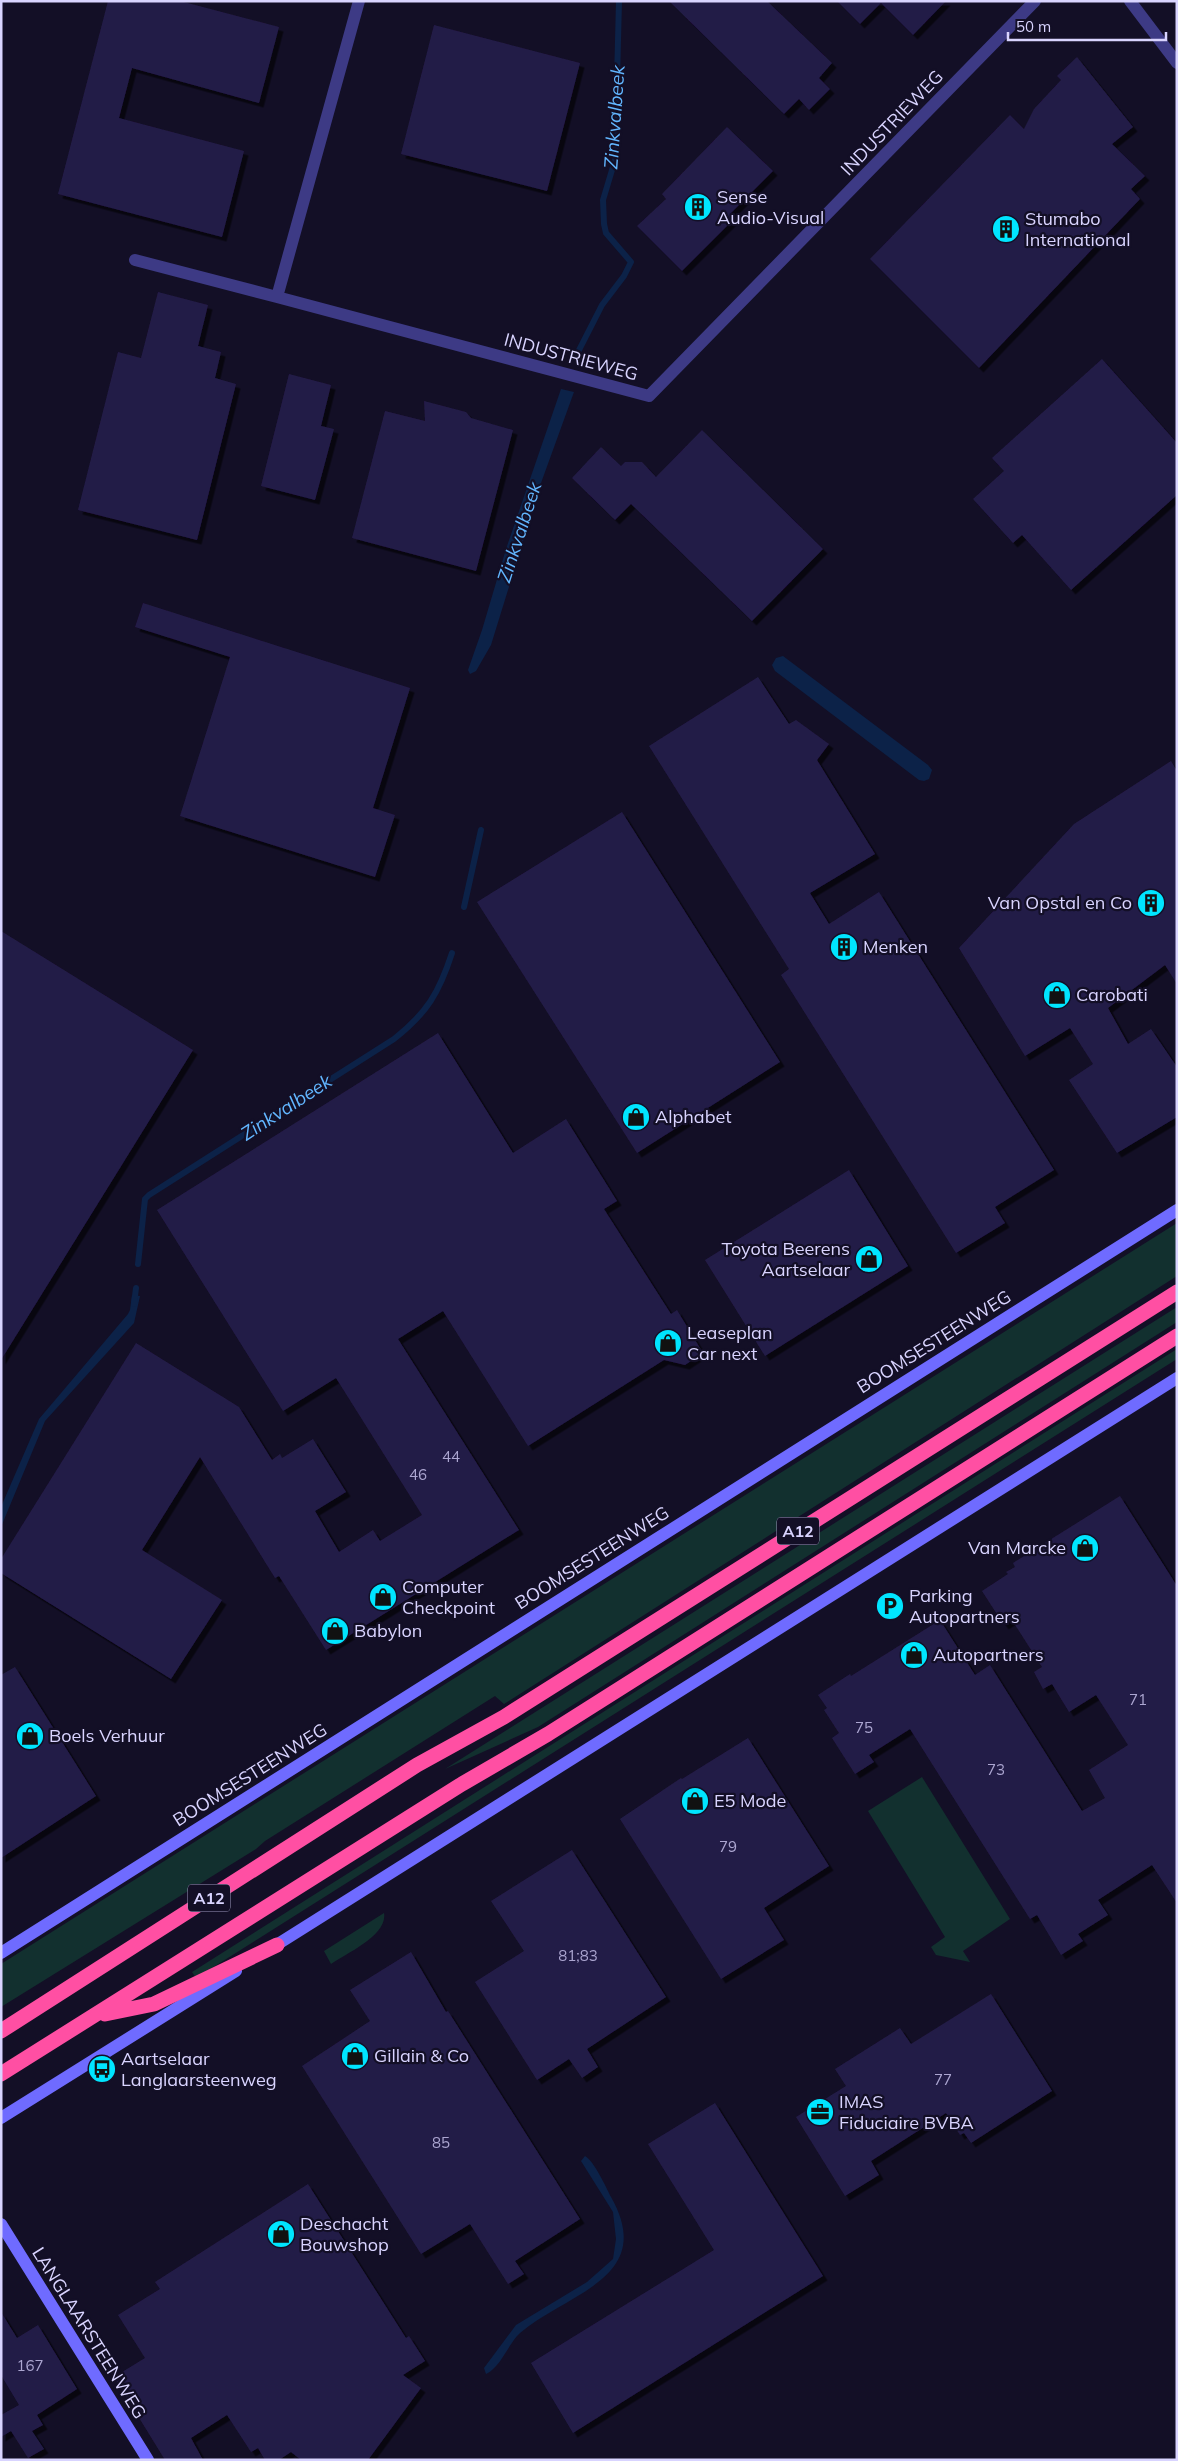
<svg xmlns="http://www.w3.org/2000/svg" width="1178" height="2461" viewBox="0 0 1178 2461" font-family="Mulish,sans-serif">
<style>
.green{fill:#12302f}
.water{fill:#0c2248}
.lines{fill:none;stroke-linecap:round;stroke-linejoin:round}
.stream{stroke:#0c2248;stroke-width:6}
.building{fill:#241b47;filter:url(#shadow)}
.street{stroke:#3d3a85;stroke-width:12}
.secondary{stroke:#6f6bff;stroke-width:12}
.highway{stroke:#ff4fa3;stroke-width:15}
.labels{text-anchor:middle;stroke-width:4.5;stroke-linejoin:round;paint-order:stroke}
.number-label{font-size:15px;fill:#aca6d1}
.shield{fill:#130f26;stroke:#9e99be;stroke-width:1}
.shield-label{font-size:16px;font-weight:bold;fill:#d9d4ff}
.street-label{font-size:18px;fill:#d9d4ff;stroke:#130f26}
.poi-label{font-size:18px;fill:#d9d4ff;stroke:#130f26;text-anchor:start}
.water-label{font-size:19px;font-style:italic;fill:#62b6ff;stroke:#130f26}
</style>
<defs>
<filter id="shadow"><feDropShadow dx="4.5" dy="4.5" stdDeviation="0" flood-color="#0009"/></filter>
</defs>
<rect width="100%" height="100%" fill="#130f26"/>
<path class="green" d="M1177 1223V1276L504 1704 495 1696 265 1841 256 1849 1 2007V1964Z
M1177 1307V1322L538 1727 445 1769Z
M1177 1349V1359L196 1978 192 1972Z
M922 1777 1010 1919 963 1951 970 1962 936 1955 931 1947 945 1937 868 1811Z
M384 1913C388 1935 347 1953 331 1964L324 1951Z"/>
<path class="water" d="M561 389 574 392 541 483 491 645 476 671 470 674 468 670 482 630 506 549Z
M783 656 928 765 932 770 929 779 924 781 919 780 775 671 772 665 776 658Z
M132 1295 140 1296 134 1323 45 1421 1 1527V1507L39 1419 128 1314 130 1310Z
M585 2156C594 2161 606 2187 611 2197 657 2278 567 2293 520 2333 508 2344 501 2367 486 2374L484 2368 516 2325 587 2282 613 2259 616 2239 613 2212 581 2161Z"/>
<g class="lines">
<path class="stream" d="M576 356 602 305 624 276 631 262 606 233 604 224 603 200 615 160 619 1
M464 907 481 830
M138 1264 145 1199 149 1195 394 1039C427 1013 439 993 452 953
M134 1304 136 1288"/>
</g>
<path class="building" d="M108 1H180L279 27 259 103 132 68 119 118 244 151 222 237 58 194Z
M669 1H767L832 63 819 78 830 89 809 110 799 99 784 114Z
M837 1H946L913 35 881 3 860 24Z
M434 25 580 63 547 191 401 154Z
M1077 57 1133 127 1112 144 1145 176 1131 189 1140 199 979 368 870 259 1010 115 1024 129 1034 109 1061 80 1057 76Z
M727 127 773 171 730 214 734 219 682 271 637 226 666 199 662 194Z
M158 292 208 305 198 346 221 352 215 378 236 384 197 540 78 510 118 352 141 358Z
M1102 359 1177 443V495L1071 590 1022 535 1013 543 973 499 1004 471 992 458Z
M289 374 331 385 321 426 334 429 315 500 261 486Z
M424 401 466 412 471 418 513 430 476 571 352 538 385 411 425 421Z
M702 430 823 549 752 621 631 504 615 520 572 478 601 447 621 466 625 462H642L656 477Z
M143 603 410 688 373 808 395 815 375 877 180 816 230 657 135 627Z
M758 677 789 724 796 720 829 744 817 760 875 854 810 893 829 924 879 892 1054 1170 995 1207 1005 1223 956 1253 781 975 789 969 649 746Z
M1171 761 1177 771V984L1165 965 1108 1008 1128 1044 1151 1029 1177 1067V1117L1117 1153 1069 1080 1093 1064 1070 1028 1025 1056 959 948 1074 824Z
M622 812 780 1062 637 1153 477 902Z
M1 931 193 1050 1 1360Z
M438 1033 513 1153 566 1119 617 1201 604 1209 671 1314 677 1310 703 1353 685 1365 664 1360 528 1446 443 1311 398 1339 519 1530 326 1650 279 1576 275 1578 200 1457 142 1550 222 1600 171 1679 1 1573V1559L136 1343 239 1407 272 1460 280 1454 282 1458 313 1439 346 1492 315 1511 339 1552 373 1530 380 1541 422 1515 336 1378 283 1411 157 1210Z
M849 1170 908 1266 765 1356 705 1260Z
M1120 1496 1177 1586V1903L1152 1865 1098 1900 1108 1915 1078 1934 1083 1941 1061 1955 1037 1915 1030 1919 910 1729 869 1755 874 1762 855 1774 832 1738 839 1733 824 1710 827 1708 818 1695 850 1674 851 1676 940 1620 975 1675 990 1665 1082 1811 1105 1798 1089 1770 1128 1745 1096 1695 1069 1712 1052 1684 1043 1689 1034 1672 1042 1667 1012 1620 1004 1625 982 1591 1008 1574 1006 1572 1015 1567 1013 1563Z
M15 1667 96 1796 1 1858V1675Z
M748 1738 829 1866 764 1908 784 1940 721 1979 620 1819 681 1778 682 1779Z
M572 1850 666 1997 587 2049 598 2067 582 2078 569 2059 537 2080 475 1982 524 1951 491 1901Z
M411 1952 446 2012 448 2011 580 2219 515 2261 524 2274 508 2284 470 2224 421 2254 302 2066 370 2021 350 1990Z
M991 1994 1052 2091 971 2143 964 2133 960 2135 946 2113 871 2161 879 2175 845 2196 796 2117 846 2086 835 2069 900 2028 911 2044Z
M715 2103 823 2276 573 2433 531 2363 714 2250 648 2144Z
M308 2184 406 2338 409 2336 425 2361 403 2375 421 2388 368 2460H301L291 2452 279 2460H265L258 2448 251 2452 227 2415 191 2438 203 2460H165L114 2377 145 2358 118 2315 160 2289 155 2282Z
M1 2312 17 2338 38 2325 77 2389 37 2415 43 2425 32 2431 44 2449 28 2458 11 2431 1 2437V2415L19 2405 1 2375Z"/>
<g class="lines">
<path class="street" d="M359 1 277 297 649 396 1035 1
M1130 1 1177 63
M135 260 277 297"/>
<path class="secondary" d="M270 1949 1177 1378
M1 1953 1177 1210
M1 2118 236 1971
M1 2224 148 2460"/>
<path class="highway" d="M105 2014 154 2004 277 1945
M1 2031 417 1765 504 1717 1177 1292
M1 2074 462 1784 548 1734 1177 1336"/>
</g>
<defs>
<symbol id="building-disc" viewBox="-11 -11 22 22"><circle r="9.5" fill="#00e5ff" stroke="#130f26"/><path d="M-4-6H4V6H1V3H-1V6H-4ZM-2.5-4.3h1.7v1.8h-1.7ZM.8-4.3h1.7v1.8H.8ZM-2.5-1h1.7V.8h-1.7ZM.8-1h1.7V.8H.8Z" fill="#111"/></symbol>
<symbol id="shop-disc" viewBox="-11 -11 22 22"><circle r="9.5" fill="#00e5ff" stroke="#130f26"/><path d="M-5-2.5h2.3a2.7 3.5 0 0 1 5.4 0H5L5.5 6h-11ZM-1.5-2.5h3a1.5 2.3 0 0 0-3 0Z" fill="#111"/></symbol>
<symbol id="parking-disc" viewBox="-11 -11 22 22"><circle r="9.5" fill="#00e5ff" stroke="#130f26"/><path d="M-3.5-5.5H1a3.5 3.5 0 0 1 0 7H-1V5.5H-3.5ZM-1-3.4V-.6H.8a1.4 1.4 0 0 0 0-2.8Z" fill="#111"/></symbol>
<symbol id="bus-disc" viewBox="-11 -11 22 22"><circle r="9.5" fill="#00e5ff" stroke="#130f26"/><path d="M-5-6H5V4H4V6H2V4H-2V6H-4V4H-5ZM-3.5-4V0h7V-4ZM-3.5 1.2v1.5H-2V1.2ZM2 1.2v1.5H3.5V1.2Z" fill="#111"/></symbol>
<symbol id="office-disc" viewBox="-11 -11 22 22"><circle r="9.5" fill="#00e5ff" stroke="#130f26"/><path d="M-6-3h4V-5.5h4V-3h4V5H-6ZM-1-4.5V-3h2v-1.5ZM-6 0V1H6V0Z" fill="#111"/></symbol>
</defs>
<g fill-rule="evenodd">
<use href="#building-disc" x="682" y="191" width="32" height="32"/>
<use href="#building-disc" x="990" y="213" width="32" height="32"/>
<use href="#building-disc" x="1135" y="887" width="32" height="32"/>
<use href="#building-disc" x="828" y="931" width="32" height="32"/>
<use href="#shop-disc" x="1041" y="979" width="32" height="32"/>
<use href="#shop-disc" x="620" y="1101" width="32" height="32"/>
<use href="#shop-disc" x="853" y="1243" width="32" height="32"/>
<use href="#shop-disc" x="652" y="1327" width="32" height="32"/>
<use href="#shop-disc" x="1069" y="1532" width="32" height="32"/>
<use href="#shop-disc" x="367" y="1581" width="32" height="32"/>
<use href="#parking-disc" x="874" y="1590" width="32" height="32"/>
<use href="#shop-disc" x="319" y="1615" width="32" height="32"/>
<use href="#shop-disc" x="898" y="1639" width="32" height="32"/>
<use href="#shop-disc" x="14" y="1720" width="32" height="32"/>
<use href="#shop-disc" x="679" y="1785" width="32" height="32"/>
<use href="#shop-disc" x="339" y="2040" width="32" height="32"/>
<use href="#bus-disc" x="86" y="2053" width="32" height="32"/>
<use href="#office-disc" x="804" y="2096" width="32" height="32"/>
<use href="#shop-disc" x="265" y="2218" width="32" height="32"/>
</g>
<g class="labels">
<g class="number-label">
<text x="451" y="1462">44</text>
<text x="418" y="1480">46</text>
<text x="1138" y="1705">71</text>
<text x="864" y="1733">75</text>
<text x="996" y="1775">73</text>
<text x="728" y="1852">79</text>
<text x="578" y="1961">81;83</text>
<text x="943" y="2085">77</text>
<text x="441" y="2148">85</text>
<text x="30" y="2371">167</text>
</g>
<g class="shield">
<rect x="777" y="1517.5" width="42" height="27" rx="4"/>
<rect x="188" y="1884.5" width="42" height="27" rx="4"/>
</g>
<g class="shield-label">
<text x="798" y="1537">A12</text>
<text x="209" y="1904">A12</text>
</g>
<g class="street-label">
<text transform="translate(892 123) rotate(-46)" y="6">INDUSTRIEWEG</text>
<text transform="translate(571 357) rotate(15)" y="6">INDUSTRIEWEG</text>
<text transform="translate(934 1342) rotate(-32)" y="6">BOOMSESTEENWEG</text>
<text transform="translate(592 1558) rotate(-32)" y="6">BOOMSESTEENWEG</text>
<text transform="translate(250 1775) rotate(-32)" y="6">BOOMSESTEENWEG</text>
<text transform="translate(89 2333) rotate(58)" y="6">LANGLAARSTEENWEG</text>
</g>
<g class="poi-label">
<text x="717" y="203">Sense<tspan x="717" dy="21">Audio-Visual</tspan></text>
<text x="1025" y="225">Stumabo<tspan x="1025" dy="21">International</tspan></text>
<text x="1132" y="909" text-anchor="end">Van Opstal en Co</text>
<text x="863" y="953">Menken</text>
<text x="1076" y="1001">Carobati</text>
<text x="655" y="1123">Alphabet</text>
<text x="850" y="1255" text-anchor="end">Toyota Beerens<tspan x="850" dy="21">Aartselaar</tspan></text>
<text x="687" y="1339">Leaseplan<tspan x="687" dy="21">Car next</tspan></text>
<text x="1066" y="1554" text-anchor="end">Van Marcke</text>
<text x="402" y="1593">Computer<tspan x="402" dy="21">Checkpoint</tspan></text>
<text x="909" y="1602">Parking<tspan x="909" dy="21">Autopartners</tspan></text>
<text x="354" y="1637">Babylon</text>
<text x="933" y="1661">Autopartners</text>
<text x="49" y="1742">Boels Verhuur</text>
<text x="714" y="1807">E5 Mode</text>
<text x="374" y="2062">Gillain &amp; Co</text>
<text x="121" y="2065">Aartselaar<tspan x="121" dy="21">Langlaarsteenweg</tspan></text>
<text x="839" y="2108">IMAS<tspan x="839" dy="21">Fiduciaire BVBA</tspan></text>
<text x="300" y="2230">Deschacht<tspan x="300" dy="21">Bouwshop</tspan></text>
</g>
<g class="water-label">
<text transform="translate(614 117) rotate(-86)" y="7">Zinkvalbeek</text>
<text transform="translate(519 532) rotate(-72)" y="7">Zinkvalbeek</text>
<text transform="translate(286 1107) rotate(-33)" y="7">Zinkvalbeek</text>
</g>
</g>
<rect width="1178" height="2461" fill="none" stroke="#d9d4ff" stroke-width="5"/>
<path d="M1008 32v8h158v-8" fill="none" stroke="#d9d4ff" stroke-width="2.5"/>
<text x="1016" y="32" font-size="15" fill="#d9d4ff" stroke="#130f26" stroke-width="4" paint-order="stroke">50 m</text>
</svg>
